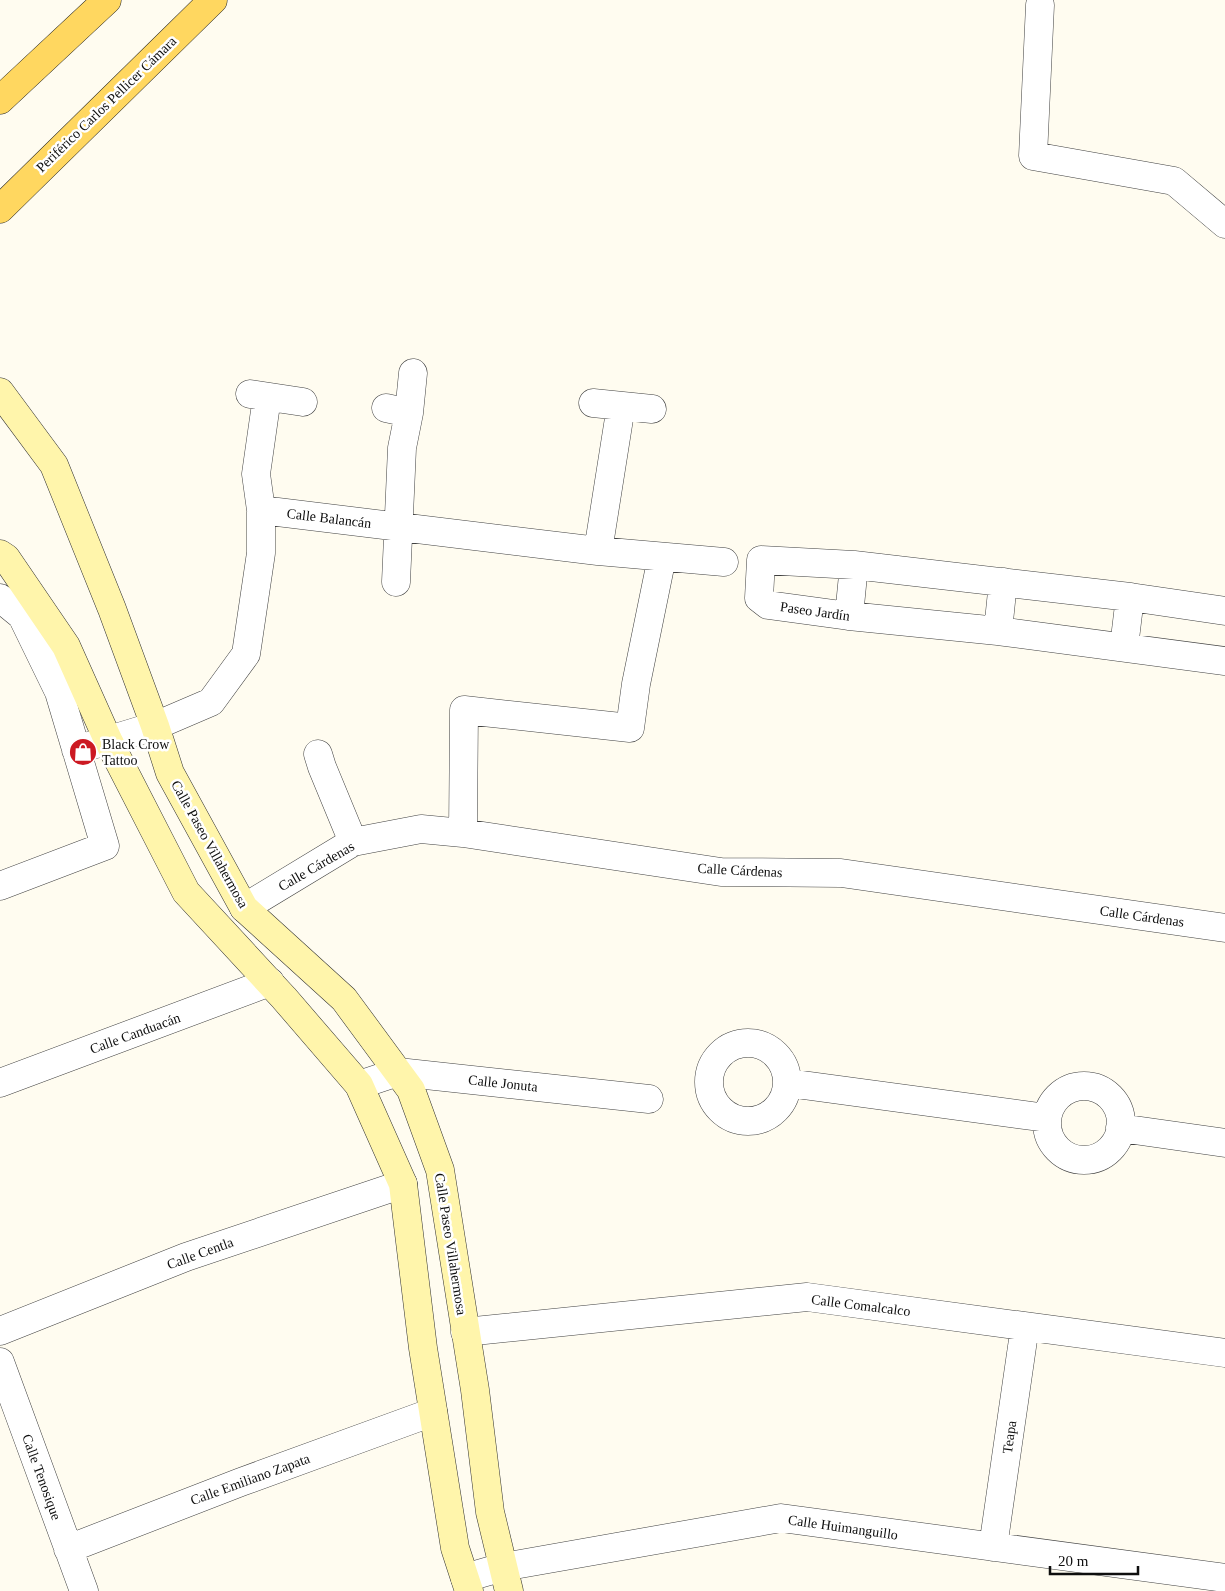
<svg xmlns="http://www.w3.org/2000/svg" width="1225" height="1591" viewBox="0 0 1225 1591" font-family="Georgia,serif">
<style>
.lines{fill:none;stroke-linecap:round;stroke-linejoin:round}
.street-casing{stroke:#414141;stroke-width:29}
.secondary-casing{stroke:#303030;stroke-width:29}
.primary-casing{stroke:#1f1f1f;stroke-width:29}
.street{stroke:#fff;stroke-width:28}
.secondary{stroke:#fff5ab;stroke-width:28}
.primary{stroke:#ffd760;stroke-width:28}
.labels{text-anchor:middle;stroke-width:5;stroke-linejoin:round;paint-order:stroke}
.street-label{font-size:14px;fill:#0e0e0e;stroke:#fff}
.poi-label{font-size:14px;fill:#0e0e0e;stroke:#fff;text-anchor:start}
</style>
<rect width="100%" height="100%" fill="#fffcf0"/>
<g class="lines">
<defs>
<path id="street" d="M1040 5 1033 156 1174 181 1225 224
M250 394 303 402
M593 403 652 409
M386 408 409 413
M261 510 598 551 724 562
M598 551 621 406
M396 582 402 448 409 413 413 373
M0 598 22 616 59 692 105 846 0 886
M1225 611 1130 597 854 565 761 560 759 598 768 605 849 616 998 631 1225 661
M849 616 854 565
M998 631 1003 582
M1124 647 1130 597
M76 750 155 726 211 702 246 654 261 553V510L256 474 267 397
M318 754 322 767 353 842
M463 833 464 710 630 728 636 684 662 557
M244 908 353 842 421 829 463 833 721 872 841 873 1225 928
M709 1082a39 39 0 1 1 78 0a39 39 0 1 1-78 0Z
M0 1083 270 982
M788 1083 1047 1118
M359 1085 398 1072 649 1099
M1047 1123a37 37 0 1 1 74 0a37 37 0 1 1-74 0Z
M1120 1128 1225 1143
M0 1331 186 1257 403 1184
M465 1332 807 1297 1225 1353
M0 1362 84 1591
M993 1547 1025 1326
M68 1549 241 1482 433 1412
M465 1578 503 1567 781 1518 1225 1578"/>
<path id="secondary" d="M0 392 54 465 112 609 155 726 170 773 244 908 344 999 411 1090 440 1170 475 1390 490 1512 509 1591
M0 554 6 558 66 646 108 740 186 892 284 998 359 1085 403 1184 423 1348 455 1548 469 1591"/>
<path id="primary" d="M0 100 107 0
M0 209 213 0"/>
</defs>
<use href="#street" class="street-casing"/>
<use href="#secondary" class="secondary-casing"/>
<use href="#primary" class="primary-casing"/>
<use href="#street" class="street"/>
<use href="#secondary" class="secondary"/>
<use href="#primary" class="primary"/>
</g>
<defs>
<symbol id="shop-disc" viewBox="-11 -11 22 22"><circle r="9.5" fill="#cc1922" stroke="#fff"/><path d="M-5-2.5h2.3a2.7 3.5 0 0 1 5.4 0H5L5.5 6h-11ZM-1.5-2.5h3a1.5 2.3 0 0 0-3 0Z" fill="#fff"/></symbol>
</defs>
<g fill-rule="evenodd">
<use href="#shop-disc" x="67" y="736" width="32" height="32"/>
</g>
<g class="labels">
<g class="street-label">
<text transform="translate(106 104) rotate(-44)" y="5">Periférico Carlos Pellicer Cámara</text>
<text transform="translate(329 518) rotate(7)" y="5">Calle Balancán</text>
<text transform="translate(815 611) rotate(8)" y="5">Paseo Jardín</text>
<text transform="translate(210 844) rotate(61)" y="5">Calle Paseo Villahermosa</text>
<text transform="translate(316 866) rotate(-30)" y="5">Calle Cárdenas</text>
<text transform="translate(740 870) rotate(3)" y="5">Calle Cárdenas</text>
<text transform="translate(1142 916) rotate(8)" y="5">Calle Cárdenas</text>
<text transform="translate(135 1033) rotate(-20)" y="5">Calle Canduacán</text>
<text transform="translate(503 1083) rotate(6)" y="5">Calle Jonuta</text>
<text transform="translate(451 1244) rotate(81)" y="5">Calle Paseo Villahermosa</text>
<text transform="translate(200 1253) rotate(-20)" y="5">Calle Centla</text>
<text transform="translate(861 1305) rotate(7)" y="5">Calle Comalcalco</text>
<text transform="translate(1009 1437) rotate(-82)" y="5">Teapa</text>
<text transform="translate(42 1477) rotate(70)" y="5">Calle Tenosique</text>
<text transform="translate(250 1479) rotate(-20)" y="5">Calle Emiliano Zapata</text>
<text transform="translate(843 1527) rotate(8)" y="5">Calle Huimanguillo</text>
</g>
<g class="poi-label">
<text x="102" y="749">Black Crow<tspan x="102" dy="16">Tattoo</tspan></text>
</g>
</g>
<path d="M1050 1566v8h88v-8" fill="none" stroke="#0e0e0e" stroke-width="2.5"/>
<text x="1058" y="1566" font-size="15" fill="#0e0e0e" stroke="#ffffff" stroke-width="4" paint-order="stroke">20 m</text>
</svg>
